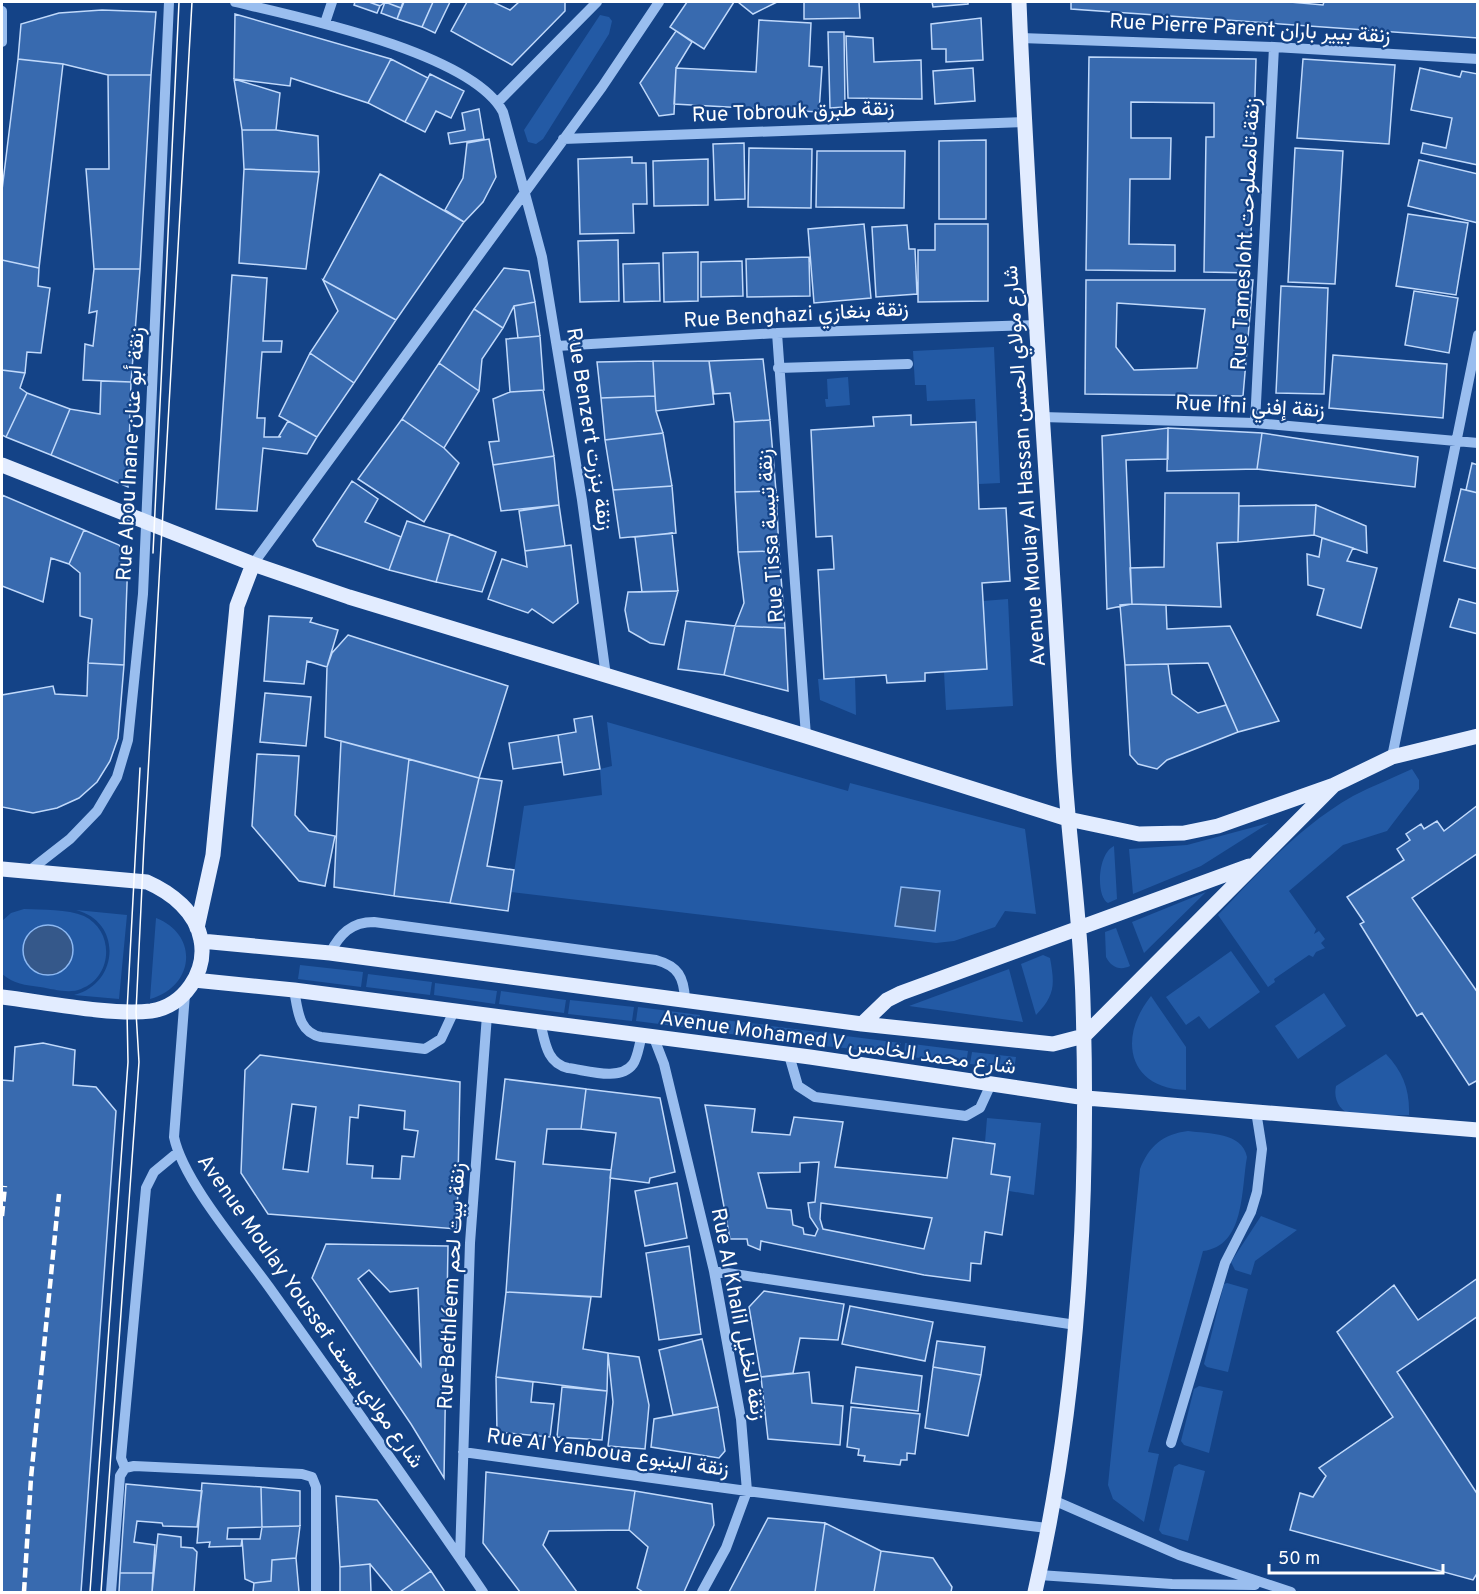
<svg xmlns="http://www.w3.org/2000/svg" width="1479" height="1594" viewBox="0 0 1479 1594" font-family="Overpass,Vazirmatn,sans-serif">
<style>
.green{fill:#235aa5;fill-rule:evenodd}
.water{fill:#35588a;stroke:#8cb8f2;stroke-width:1.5}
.building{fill:#386aaf;stroke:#c0d9fb;stroke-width:1.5;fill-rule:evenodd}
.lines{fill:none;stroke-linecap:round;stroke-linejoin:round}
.minor{stroke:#9abeef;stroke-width:10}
.major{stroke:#e2ecff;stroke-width:15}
.tram{stroke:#fff;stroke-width:1.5}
.rail{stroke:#fff;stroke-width:4.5;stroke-dasharray:10 4.5;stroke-linecap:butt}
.labels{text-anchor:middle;stroke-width:4.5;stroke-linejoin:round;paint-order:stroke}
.street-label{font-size:21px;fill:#fff;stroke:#144387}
</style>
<rect width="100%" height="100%" fill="#144387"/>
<path class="green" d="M600 15 609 17 612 21 609 34 543 139 536 144 528 142 524 130Z
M994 347 1000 483 979 484 975 399 927 401 926 385H915L913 351Z
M848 377 850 405 826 407 825 399H828L827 379Z
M1008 599 1013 706 946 710 944 672 987 669 983 601Z
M855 677 856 715 820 700 818 679Z
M607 722 848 791 850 783 1025 829 1036 914 1005 911 995 927 954 941 936 943 511 892 524 806 602 795 600 769 612 766Z
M1412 769 1419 780V789L1387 831 1343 845 1289 891 1316 929 1314 934 1319 931 1325 939 1321 943 1325 948 1316 952 1313 957 1309 955 1274 979 1275 982 1268 987 1218 915C1260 871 1300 826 1353 796 1372 786 1393 778 1412 769Z
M1269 823 1201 866 1133 894 1129 849 1187 845Z
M1114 846 1117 899 1108 903C1096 897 1097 854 1114 846Z
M1206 892 1144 953 1132 922Z
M24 909C43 910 67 909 84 916 115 931 113 977 81 989 69 994 53 989 40 987 25 985 14 984 2 974V921L11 913ZM43 925 69 938C75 954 70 965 56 973L30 933Z
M76 910 127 915 119 999 74 995C119 984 123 922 76 910Z
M156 918C200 935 194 987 150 999Z
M1116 928 1130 966C1120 971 1111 967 1106 957L1105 932Z
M1231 951 1260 992 1209 1029 1199 1016 1186 1025 1166 997Z
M1043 955 1050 958C1055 985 1055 995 1036 1015L1021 964Z
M300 965 363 972 361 987 298 979Z
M1009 969 1023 1022 909 1006Z
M368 974 432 982 430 995 366 987Z
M435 983 497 991 495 1004 434 995Z
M501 991 566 1000 564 1013 499 1004Z
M1324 993 1346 1026 1298 1059 1275 1026Z
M1151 996 1186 1047V1090C1127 1088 1118 1037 1151 996Z
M570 1000 634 1007 632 1021 568 1014Z
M638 1007 700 1015 698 1029 636 1021Z
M723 1020 768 1025 766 1038 721 1033Z
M771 1026 834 1034 833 1047 769 1039Z
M838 1035 901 1043 899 1055 836 1047Z
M905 1043 968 1051 966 1064 904 1056Z
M972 1052 1016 1057 1014 1069 970 1064Z
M1386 1054C1403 1072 1410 1090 1409 1115L1353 1116C1340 1111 1333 1100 1336 1086Z
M987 1118 1041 1123 1034 1195 1009 1191 1010 1177 991 1174 995 1144 985 1142Z
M1188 1131C1209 1134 1242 1132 1247 1157 1241 1191 1245 1246 1203 1251L1148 1452 1159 1454 1144 1522 1113 1499 1108 1485 1140 1169C1149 1146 1163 1134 1188 1131Z
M1261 1216 1297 1230 1255 1261 1251 1275 1235 1270 1231 1262Z
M1227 1283 1248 1289 1228 1372 1207 1367 1204 1364 1224 1284Z
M1199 1386 1223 1391 1209 1453 1184 1445 1181 1441 1194 1389Z
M1179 1464 1205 1471 1188 1541 1162 1534 1159 1530 1174 1467Z"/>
<path class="water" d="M901 887 940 891 935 931 895 926Z
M23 950a25 25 0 1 1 50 0a25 25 0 1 1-50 0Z"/>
<path class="building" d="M355 2H369L380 6 377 13 354 5Z
M369 2H403L401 8 385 2 380 6Z
M385 2 401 8 397 19 381 13Z
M404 2H433L422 27 397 19Z
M433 2H450L435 33 422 27Z
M467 2H493L510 10 519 2H565V11L512 65 451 31Z
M687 2H734L704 49 670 27Z
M738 2H777L753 14Z
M804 2H859L860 18 804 19Z
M932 2H968V4L933 7Z
M1071 2H1290L1323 5 1324 2H1478V38L1071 9Z
M102 10 156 12 151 75H108L63 64 18 59 21 24 59 13Z
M235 14 391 59 368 103 291 78 290 86 234 79Z
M981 18 983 60 946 62V49H932L931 24Z
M759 20 811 23 809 66 822 67 819 112 674 104 676 68 756 72Z
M676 31 692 42 676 68 674 114 659 116 640 83Z
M828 32H844L845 107 830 108Z
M846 36 873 38 874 62 921 60 922 99 848 98Z
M1089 57 1256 59 1250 273 1204 272 1206 137H1214V103L1131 102V138H1171L1170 179H1130L1129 244 1175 245V271L1086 270Z
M18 59 63 64 39 268 2 260V190Z
M391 59 428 78 405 122 368 103Z
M1303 59 1395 65 1389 144 1297 138Z
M973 68 975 101 935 104 933 71Z
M1420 68 1460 77 1462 71 1478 74V165L1421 153 1423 143 1446 148 1452 118 1411 110Z
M430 74 464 91 451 118 436 111 425 132 405 122Z
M108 75H151L140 269H94L86 169H109Z
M234 79 280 93 276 130H242Z
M479 109 484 139 450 144 448 133 465 130 462 113Z
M242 130H276L318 136 319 172 244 169Z
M489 139 496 177 483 202 464 222 445 210 463 178 467 143Z
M986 140V219H939V141Z
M744 143 745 199 715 200 713 144Z
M749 148 812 149 811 208 748 207Z
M1295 148 1343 151 1335 284 1288 282Z
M817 151H905L904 208 816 207Z
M632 157V163H646L647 204H633L634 233 580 234 578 159Z
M708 159V205L654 206 653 161Z
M1419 160 1478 174V223L1408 206Z
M244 169 319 172 306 269 239 263Z
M380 174 464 222 396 320 323 280Z
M1408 214 1468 223 1456 295 1396 286Z
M864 224 871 298 814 303 808 229Z
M935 224H988V301L918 302V250H935Z
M907 225 909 249H915L917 294 876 297 872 227Z
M618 240 619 301 580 302 578 241Z
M698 252V301L664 302 663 253Z
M809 257 810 296 747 297 746 259Z
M2 260 39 268 38 286 50 288 41 353 27 352 25 373 2 370Z
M742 261 743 296 701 297V262Z
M659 263 660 301 624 302 623 264Z
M504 268 529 271 535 302 514 306 503 328 474 309Z
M94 269H140L131 382 83 380 85 344 93 346 97 311 89 313Z
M232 275 267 278 263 341H282L281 352H262L257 418H265L264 437H281L279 436 288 421 317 437 307 454 263 448 257 511 216 509Z
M323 280 396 320 354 383 310 353 338 311Z
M1086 280H1253L1243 396 1085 394ZM1117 303 1205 309 1197 368 1134 370 1116 347Z
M1281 286 1328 288 1324 394 1276 393Z
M1414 291 1458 298 1449 353 1405 345Z
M535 302 540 336 518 338 514 306Z
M474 309 503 328 482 359 479 391 439 363Z
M540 336 544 390 510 392 506 339Z
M310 353 354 383 317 437 279 416Z
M1333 355 1447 364 1443 418 1329 408Z
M763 359 770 420 734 422 730 393 714 394 709 361Z
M653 361H709L714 404 656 411Z
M653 361 655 396 601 398 597 362Z
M439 363 479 391 444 448 402 419Z
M2 370 25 373 20 388 27 393 6 437 2 435Z
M101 381 131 382 128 487 51 455 70 409 100 414Z
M543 390 554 456 493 465 489 442 499 441 493 399 510 392Z
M27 393 70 409 51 455 6 437Z
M655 396 656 411 663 433 605 440 601 398Z
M911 415V425L976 422 979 509 1006 508 1010 581 982 583 987 669 925 673V681L887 683 886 675 824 679 818 570 834 569 833 552 832 536 816 537 811 430 874 426 873 417Z
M402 419 444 448 459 463 424 522 358 479Z
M770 420 776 491 735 492 734 422Z
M1168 428 1262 433 1257 469 1167 471Z
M1168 428V459L1126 460 1132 604 1107 609 1102 436Z
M663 433 672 486 613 490 605 440Z
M1262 433 1418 457 1415 487 1257 469Z
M554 456 559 505 501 511 493 465Z
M1472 463 1478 465V493L1466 490Z
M352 481 378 499 365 522 401 537 389 570 317 546 313 540Z
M672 486 676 533 620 538 613 490Z
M1461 489 1478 493V569L1444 561Z
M776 491 779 551 738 552 735 492Z
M1165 493H1239L1238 542 1217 543 1221 607 1132 604 1130 568 1164 567Z
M2 495 84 530 69 564 51 558 43 602 2 586Z
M559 505 565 546 525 551 519 511Z
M1316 505 1366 526 1367 553 1314 535Z
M1316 505 1314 535 1238 542 1239 506Z
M407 521 450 534 436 582 389 570Z
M84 530 119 545 128 557 124 665 88 663 92 619 80 616V573L69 564Z
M672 533 678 591 642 592 635 537Z
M450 534 496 552 482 592 436 582Z
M1322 538 1353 548 1347 561 1377 568 1361 628 1317 615 1324 589 1308 585 1307 554 1319 557Z
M571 545 578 603 553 623 532 609 528 613 488 599 502 559 527 567 525 551Z
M779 551 785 628 735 626 744 603 738 552Z
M678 591 664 645 650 643 629 631 625 610 628 592Z
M1459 599 1478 604V634L1450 627Z
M1132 604 1166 605 1167 629 1230 626 1279 721 1238 732 1208 663 1125 665 1120 605Z
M269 616 312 618 310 622 338 630 327 667 307 661 304 684 264 681Z
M686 621 735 626 724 675 678 669Z
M735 626 785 628 788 691 724 675Z
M348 635 508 686 479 778 325 737 327 667 332 653Z
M88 663 124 665 118 738 110 761 97 782 79 798 57 808 33 813 2 807V695L53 686 55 694 87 696Z
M1168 664 1172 694 1198 713 1226 705 1238 732 1167 760 1157 769 1138 764 1130 755 1125 665Z
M265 693 311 697 306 746 260 742Z
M592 716 600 769 564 775 558 735 576 732 574 719Z
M558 735 562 762 513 769 509 743Z
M341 741 409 759 394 896 334 887Z
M257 754 299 756 295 815 309 831 335 836 325 886 299 881 252 826Z
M409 759 479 778 450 903 394 896Z
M479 778 502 781 487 866 514 870 508 911 450 903Z
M1478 805V853L1412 898 1478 993V1080L1469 1085 1422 1013 1417 1016 1360 924 1364 922 1347 897 1404 860 1397 849 1410 840 1406 834 1421 824 1424 829 1437 821 1444 831Z
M43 1043 75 1050 73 1085 96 1087 116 1111 81 1592H2V1080L13 1081 15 1047Z
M260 1055 460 1082 457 1229 268 1214 241 1173 245 1070ZM292 1104 316 1107 308 1172 283 1169ZM359 1105 405 1111 404 1129 418 1131 414 1157 402 1156 400 1179 372 1178 373 1166 347 1164 350 1117 358 1118Z
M505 1079 586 1089 581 1129H547L543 1164 611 1170 601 1297 506 1292 515 1162 496 1159Z
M586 1089 660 1098 675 1172 650 1178 649 1183 610 1178 616 1133 581 1129Z
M705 1105 755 1109 752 1132 790 1135 794 1117 843 1122 835 1167 947 1178 953 1138 995 1144 991 1174 1010 1177 1002 1235 985 1232 981 1264 971 1263 970 1281 924 1275 761 1241 760 1250 748 1245 747 1239H730ZM819 1162 815 1202 808 1203 810 1217 818 1229 815 1236 804 1234 803 1228 793 1225 791 1210 767 1208 758 1173 800 1172V1163ZM821 1203 932 1218 924 1249 823 1229 820 1219Z
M677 1183 687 1238 645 1246 635 1191Z
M326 1244 448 1246 444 1478 411 1424 312 1278ZM369 1270 390 1292 418 1288 421 1366 358 1279Z
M689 1246 701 1334 659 1340 646 1253Z
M1478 1278V1316L1397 1372 1478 1495V1572L1473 1580 1290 1530 1300 1493 1313 1497 1326 1476 1319 1468 1393 1417 1337 1332 1394 1285 1418 1320Z
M764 1291 844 1304 838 1340 800 1338 793 1373 761 1377 749 1307Z
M506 1292 591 1297 583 1349 608 1353 607 1391 496 1377Z
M850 1306 933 1322 925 1361 842 1344Z
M702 1339 718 1407 673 1415 659 1350Z
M937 1341 985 1347 981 1375 933 1367Z
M608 1353 639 1357 649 1405 645 1449 608 1446 613 1402Z
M856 1367 922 1376 918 1411 851 1403Z
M933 1367 981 1375 968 1436 925 1428Z
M809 1372 812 1403 843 1406 840 1445 768 1439 761 1377Z
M496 1377 533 1382 531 1402 554 1404 550 1437 497 1432Z
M562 1387 607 1391 602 1440 557 1437Z
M718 1407 725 1451 719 1458 651 1447 654 1419Z
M851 1407 920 1414 915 1454 907 1453V1460H901L900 1465 864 1461 865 1456 858 1455 859 1449 847 1447Z
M486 1472 635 1491 629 1530 549 1531 543 1545 577 1592H520L483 1543Z
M202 1483 261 1487 262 1527 228 1528 227 1539H242L241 1546 209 1547 210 1542 197 1543Z
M126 1484 202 1491 197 1527 163 1526 162 1523 137 1521 134 1542 155 1545 153 1573H120Z
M261 1487 300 1491V1526L262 1527Z
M635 1491 712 1504 714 1525 684 1592H643L637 1588 648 1547 629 1530Z
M336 1496 377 1500 431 1571 400 1592H393L370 1564 340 1567Z
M768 1518 825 1523 815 1592H729Z
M825 1523 881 1551 874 1592H815Z
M300 1526 296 1558 272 1560 271 1581 254 1583 245 1579 242 1539H260L262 1527Z
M158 1534 181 1537V1547L193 1548 197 1552 194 1592H152Z
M881 1551 933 1558 952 1587 951 1592H874Z
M296 1558 299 1592H253L254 1583 271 1581 272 1560Z
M370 1564 371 1592H340V1567Z
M431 1571 445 1592H400Z
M120 1573H153L152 1592H119Z"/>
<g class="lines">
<path class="minor" d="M235 2C299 17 472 53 503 112L542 257 582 500 606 676
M2 11V42
M325 23 332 2
M1021 38 1274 47 1478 59
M498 102 597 2
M563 139 1023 122
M777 333 806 736
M557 346 777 333 1037 325
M778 368 908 364
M1042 417 1255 423 1478 443
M1255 423 1274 47
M253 564 602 87 659 2
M1392 757 1478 335
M29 871 70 839 97 811 117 777 128 740 143 594 169 2
M330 953C340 934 351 922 374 922L656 960C678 966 684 977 685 1000
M294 990C298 1010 298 1032 321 1037L425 1049 441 1039 454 1011
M185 994 174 1137C183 1181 241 1248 269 1287 341 1388 413 1489 483 1592
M540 1022C545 1041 546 1063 568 1068 586 1070 620 1082 633 1064 638 1057 639 1044 642 1036
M654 1038 664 1064 714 1271 741 1419 747 1491 726 1548 702 1592
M789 1055 798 1086 815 1097 966 1116 980 1108 991 1084
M714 1271 1076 1325
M1171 1443 1225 1263 1251 1212 1257 1192 1262 1149 1256 1111
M463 1452 747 1491 1047 1528
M125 1468 121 1458 146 1188 154 1172 177 1153
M125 1468 134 1466 302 1474 312 1477 316 1487V1592
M1053 1500 1179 1555 1291 1592
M460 1558 470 1243 487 1015
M1039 1575 1172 1584 1255 1585
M111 1592 120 1476 125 1468"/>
<path class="major" d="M1019 2C1029 250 1049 498 1063 746 1067 832 1081 917 1083 1002 1089 1200 1079 1399 1035 1592
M2 465 253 564 349 597 806 736 1068 819 1139 834 1184 833 1218 826 1334 785
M2 869 147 882C172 893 196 912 201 940 207 972 184 1006 151 1011 112 1016 43 1002 2 997
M197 928 213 855 237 606 253 564
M201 941 330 953 862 1024 1053 1044 1084 1036 1334 785 1392 757 1478 736
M194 980 294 990 810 1057 1086 1098 1478 1130
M862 1024 887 1000 901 993 1249 866"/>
<path class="tram" d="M153 553 179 2
M90 1592 128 1062 127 1011 140 768
M101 1592 139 1062 136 1012 144 844 192 2"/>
<path class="rail" d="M2 1216 5 1186
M24 1592 31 1478 59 1194"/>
</g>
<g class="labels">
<g class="street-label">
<text transform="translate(1250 28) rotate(3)" y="7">Rue Pierre Parent زنقة بيير باران</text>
<text transform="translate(793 111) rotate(-2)" y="7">Rue Tobrouk زنقة طبرق</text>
<text transform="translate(1245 234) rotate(-87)" y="7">Rue Tamesloht زنقة تامصلوحت</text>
<text transform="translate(796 314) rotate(-3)" y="7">Rue Benghazi زنقة بنغازي</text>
<text transform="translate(1250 406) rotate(3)" y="7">Rue Ifni زنقة إفني</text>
<text transform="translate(590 429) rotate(81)" y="7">Rue Benzert زنقة بنزرت</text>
<text transform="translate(130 454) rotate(-87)" y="7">Rue Abou Inane زنقة أبو عنان</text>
<text transform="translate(1024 466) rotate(-94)" y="7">Avenue Moulay Al Hassan شارع مولاي الحسن</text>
<text transform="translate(770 536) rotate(-94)" y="7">Rue Tissa زنقة تيسة</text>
<text transform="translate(838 1042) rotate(8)" y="7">Avenue Mohamed V شارع محمد الخامس</text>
<text transform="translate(451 1286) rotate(-87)" y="7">Rue Bethléem زنقة بيت لحم</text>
<text transform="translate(311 1311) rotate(55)" y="7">Avenue Moulay Youssef شارع مولاي يوسف</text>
<text transform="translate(739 1314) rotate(79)" y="7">Rue Al Khalil زنقة الخليل</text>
<text transform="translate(608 1452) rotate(8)" y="7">Rue Al Yanboua زنقة الينبوع</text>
</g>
</g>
<rect width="1479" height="1594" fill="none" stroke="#ffffff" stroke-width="6"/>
<path d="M1269 1564v9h174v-9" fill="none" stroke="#ffffff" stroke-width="3"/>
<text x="1278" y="1564" font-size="18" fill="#ffffff" stroke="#144387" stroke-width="4.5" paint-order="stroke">50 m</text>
</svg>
